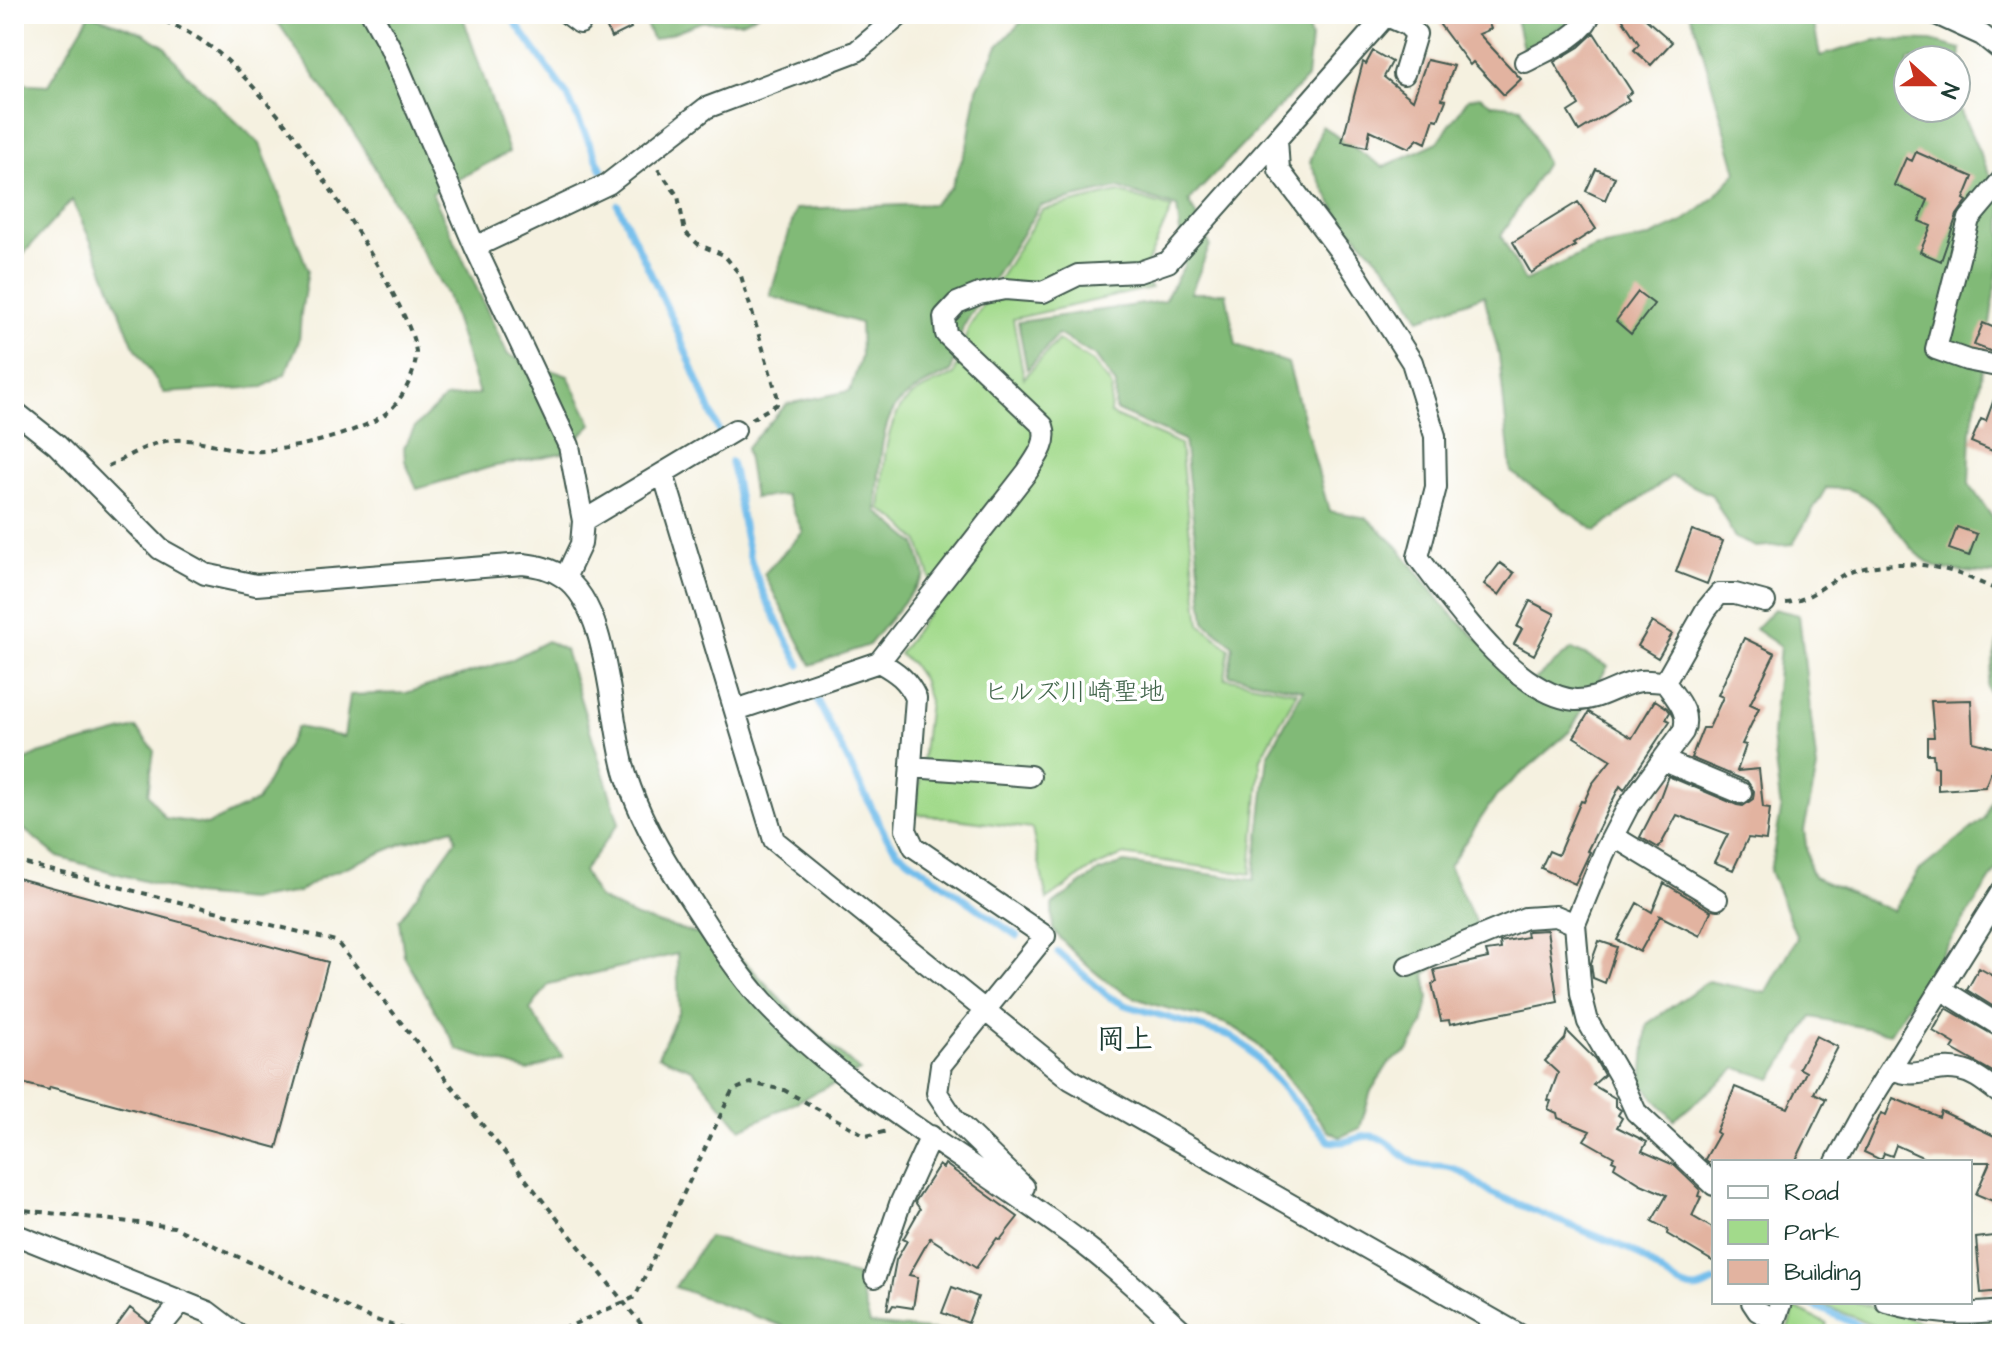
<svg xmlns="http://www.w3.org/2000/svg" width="2016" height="1348" viewBox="0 0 2016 1348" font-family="'Architects Daughter','Klee One',sans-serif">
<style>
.green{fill:#a2da8b;stroke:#608c60;stroke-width:2}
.forest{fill:#81ba77;stroke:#507c56;stroke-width:2;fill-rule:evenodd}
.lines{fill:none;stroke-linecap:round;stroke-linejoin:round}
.stream{stroke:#72bdeb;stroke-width:7}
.building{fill:#e2b3a0}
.minor-casing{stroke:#3f584e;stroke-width:24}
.path{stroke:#3f584e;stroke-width:4;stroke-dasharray:6 6;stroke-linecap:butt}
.minor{stroke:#fff;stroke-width:20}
.labels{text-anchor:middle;stroke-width:7;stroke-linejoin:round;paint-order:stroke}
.park-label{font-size:26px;fill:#40644a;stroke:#fff}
.neighbourhood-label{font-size:28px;font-weight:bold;fill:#1f3d34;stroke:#fff}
</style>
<rect width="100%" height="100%" fill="#fff"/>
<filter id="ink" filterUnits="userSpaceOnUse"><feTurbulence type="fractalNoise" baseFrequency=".0125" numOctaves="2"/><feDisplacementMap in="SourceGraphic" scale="16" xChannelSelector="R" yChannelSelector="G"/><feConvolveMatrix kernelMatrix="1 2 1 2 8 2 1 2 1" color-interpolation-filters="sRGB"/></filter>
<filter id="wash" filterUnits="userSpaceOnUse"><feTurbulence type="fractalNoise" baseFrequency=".006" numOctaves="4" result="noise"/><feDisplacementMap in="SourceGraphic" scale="32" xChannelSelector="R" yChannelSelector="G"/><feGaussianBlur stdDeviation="1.8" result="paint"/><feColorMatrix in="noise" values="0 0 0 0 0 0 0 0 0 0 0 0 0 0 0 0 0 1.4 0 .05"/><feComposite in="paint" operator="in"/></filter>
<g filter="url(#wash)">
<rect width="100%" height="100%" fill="#f5f1e0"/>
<path class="green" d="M1118 192 1172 208 1141 277 1151 288 1013 319 1024 378 1058 340 1093 362 1112 387 1110 414 1180 444 1200 624 1229 648 1225 678 1297 692 1261 758 1251 874 1123 855 1091 869 1047 900 1032 829 916 814 929 701 922 679 911 663 899 654 937 600 919 542 898 521 880 509C884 476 882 436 901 407 912 391 938 382 954 375L968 329 1042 210Z
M1815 1302H1856L1922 1322 1952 1325 2002 1321V1334H1956L1943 1329 1889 1331Z
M1795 1308 1827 1324 1823 1334H1786Z"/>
<path class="forest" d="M90 14 142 33 164 46 187 75 260 144 308 270 301 313 299 341 285 374 263 387 164 393 133 344 99 259 72 200 15 263 14 279V83L48 85Z
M261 14H462L509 152 432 193 508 355 568 376 592 424 562 453 491 467 417 489 405 461 404 448 415 427 445 398 479 394 447 295 360 142 279 24Z
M641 14H759L741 22H701L653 40Z
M1029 14H1304L1311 38 1307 78 1189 201 1210 245 1191 293H1226L1236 345 1288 363 1329 511 1367 518 1397 546 1449 612 1527 686 1572 649 1608 666 1570 731 1496 796 1449 866 1481 934 1425 974 1429 998 1423 1025 1408 1051 1389 1063 1371 1091 1360 1128 1340 1137 1328 1131C1304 1101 1267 1044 1233 1027 1206 1014 1172 1012 1144 1001 1108 989 1077 958 1053 930L1052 905 1098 872 1124 863 1254 880 1268 756 1303 690 1229 675 1233 645 1205 622 1184 440 1115 410 1116 385 1096 357 1058 334 1027 370 1018 322 1164 301 1184 266 1177 207 1118 188 1040 206 963 327 951 372C933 380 915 388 901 401 878 421 879 482 877 511L916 544 925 576 869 645 811 665 764 574 803 532 786 495 754 498 746 448 787 404 850 391 861 357 860 323 770 296 796 209 933 204 951 187 967 147 977 89 998 46Z
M1515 14H1571L1567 23 1523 49Z
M1689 14H1812L1820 56 1875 40 1931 41 1961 49 1956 101 2002 202V238L1986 352 1971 431 1969 484 2002 531V575C1982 573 1959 573 1940 568 1903 556 1890 501 1851 490 1843 488 1834 489 1826 488L1793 544 1756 547 1735 538 1712 495 1672 476 1596 531 1511 472 1499 355 1484 295 1420 319 1398 280 1341 219 1310 163 1322 126 1383 167 1438 142 1468 99 1480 96 1492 104 1521 107 1546 163 1501 236 1525 281 1594 248 1648 238 1683 222 1714 198 1737 172 1697 32ZM1908 60H1956V108H1908Z
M1774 609 1799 615 1817 769 1804 830 1809 867 1813 877 1893 911 1919 871 1985 818 2002 773V862L1890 1033 1812 1017 1772 1079 1737 1068 1674 1120 1642 1084 1647 1024 1708 981 1766 993 1797 938 1770 871 1781 811 1772 736 1780 646 1755 629Z
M2002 624V720L1987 687Z
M547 641 565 650 619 823 583 871 598 898 636 917 708 937 747 964 791 1010 860 1071 741 1129 692 1069 658 1056 679 1011 677 954 549 984 530 1010 563 1057 528 1071 458 1050 404 956 399 920 456 840 453 828 404 843 320 878 299 892 249 900 194 895 58 857 16 823 14 819V766L38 754 136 728 154 750 148 794 165 818 207 825 257 801 297 727 344 737 350 695 406 693 511 660Z
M708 1237 856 1275 870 1324 966 1334H796V1331L675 1287Z"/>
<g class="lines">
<path class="stream" d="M509 14 567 95 602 170
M618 205 671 316 720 434
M731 462C739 492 741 523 749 553 759 592 782 629 800 665
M817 700 886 836 898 852 1017 936
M1058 952 1109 997 1125 1005 1231 1036 1248 1048 1329 1141C1350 1146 1360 1132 1377 1137 1391 1142 1400 1156 1413 1162 1426 1169 1441 1163 1455 1169 1467 1174 1479 1186 1491 1193L1631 1250C1650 1261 1674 1288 1695 1289 1701 1289 1709 1284 1714 1282
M1806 1302 1878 1334"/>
</g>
<g id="blocks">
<path class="building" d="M601 14H624L631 28 611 38Z
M1447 14H1485L1491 29 1479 34 1521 79 1504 95 1473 62 1470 65 1440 25Z
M1619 14H1640L1672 42 1651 65 1634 50 1639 44Z
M1594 33 1632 92 1626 96 1629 100 1579 131 1568 112 1579 105 1554 62 1579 47Z
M1373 51 1392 62 1384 77 1413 100 1427 60 1454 66 1442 99 1446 100 1438 120 1434 119 1426 143 1418 139 1409 148 1370 130 1367 147 1342 142 1363 62 1366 64Z
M1916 152 1973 177 1964 199 1967 201 1957 215 1941 261 1920 252 1931 226 1919 221 1928 200 1894 185 1906 158 1912 161Z
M1596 169 1615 177 1605 200 1586 191Z
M1578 202 1596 229 1573 244 1575 246 1531 273 1513 242Z
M1638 292 1654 304 1631 334 1616 321Z
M1983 323 2002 331 1993 352 1974 345Z
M2000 383 2002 384V455L1971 442 1981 419 1986 421Z
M1957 527 1977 534 1969 556 1949 549Z
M1692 530 1723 541 1707 584 1676 572Z
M1500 563 1514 573 1499 595 1484 584Z
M1530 601 1555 614 1534 655 1514 644 1522 629 1517 627Z
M1652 622 1672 634 1658 658 1638 646Z
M1744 638 1775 653 1750 704 1759 708 1742 744 1746 745 1737 771 1759 769 1763 807 1770 808 1766 840 1748 838 1733 870 1714 862 1728 834 1677 815 1659 848 1640 837 1659 800 1668 776 1737 805 1743 806 1753 799 1754 791 1747 781 1691 758 1703 728H1709L1723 697 1718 695Z
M1655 700 1667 708 1670 712 1666 719 1670 721 1624 790 1620 786 1587 851 1590 852 1575 884 1541 868 1549 851 1558 855 1581 801 1584 802 1592 784 1611 760 1574 737 1589 712 1632 738Z
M1971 700 1973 742 2000 749 1985 787 1938 790V767L1934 766 1933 754H1927V737H1934L1931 701Z
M14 877 328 962 277 1148 50 1087 49 1090 14 1081Z
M1664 883 1711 911 1700 936 1658 915 1660 916 1640 952 1617 940 1637 903 1652 912Z
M1547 930 1558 1002 1450 1024 1449 1020 1441 1021 1432 984 1437 982 1434 970 1488 958 1486 951 1501 949 1500 942 1527 937 1526 932 1528 931Z
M1599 941 1617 947 1605 983 1593 978 1591 963Z
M1979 968 2002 981V1012L1967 990Z
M1946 1008 2002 1040V1077L1952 1049 1955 1044 1933 1031Z
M1567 1031 1595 1059 1604 1075 1593 1085 1615 1098V1106L1621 1110 1618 1115 1622 1118 1617 1127 1647 1142 1642 1151 1674 1165 1700 1190 1698 1196 1701 1197 1692 1216 1714 1229V1262L1667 1234 1668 1230 1652 1221 1667 1195 1641 1184 1614 1167 1616 1162 1612 1160 1614 1157 1584 1140 1590 1131 1558 1118 1557 1113 1548 1109 1551 1101 1548 1100 1558 1073 1545 1061 1565 1039Z
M1816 1036 1838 1047 1814 1093 1826 1099 1795 1162H1708L1705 1159 1719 1134 1716 1132 1735 1087 1788 1108 1806 1072 1799 1068Z
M1893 1098 1939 1117 1941 1111 2001 1139 2002 1136V1186L1995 1202 1976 1194 1990 1162H1933L1896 1145 1892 1156 1884 1153 1881 1160 1864 1152 1881 1113 1886 1115Z
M945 1164 1018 1217 1000 1240 997 1238 976 1268 930 1238 909 1275 918 1277 913 1308 893 1305 890 1310 887 1309 896 1260 907 1241 903 1239 920 1209 915 1202 939 1165 943 1168Z
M2002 1235V1291L1981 1293 1976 1238Z
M952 1287 978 1297 968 1323 942 1313Z
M130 1308 148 1322 142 1332 111 1334Z"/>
</g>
</g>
<g filter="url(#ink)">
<use href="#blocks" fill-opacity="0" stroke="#3f584e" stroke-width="2"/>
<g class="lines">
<defs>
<path id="minor" d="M372 14 390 47 475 247 569 446 583 521 581 544 565 578
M568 14 580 23
M1387 14 1277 139 1279 170 1348 262 1412 362 1435 436 1436 487 1418 557C1452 602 1514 694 1575 700 1599 701 1618 684 1640 681 1648 680 1657 682 1665 682
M1936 14 1982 35 2002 51
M1387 16 1407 25 1416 34 1404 74
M1525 62C1545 51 1583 37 1590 14
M2002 180 1969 219 1936 349 1967 360 2002 367
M475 247 608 184 706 108 857 51 901 14
M14 411 57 445 160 549 205 574 256 585 523 564C538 566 550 568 563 577 611 608 609 722 626 775 639 815 659 852 683 888 708 926 732 967 763 1001 857 1102 984 1166 1091 1250 1124 1276 1155 1306 1186 1334
M663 473 774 840 1070 1079 1518 1334
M583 521 735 430
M879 662 1027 472C1036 458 1049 443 1043 426L946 334 944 317 957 303 979 294 1005 289 1043 292 1078 275 1139 272 1168 262 1277 139
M1665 682C1676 699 1691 712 1683 732L1628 807 1604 853 1575 924 1581 994 1588 1022 1620 1077 1636 1112 1714 1185
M1665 682 1706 610 1719 594H1735L1765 602
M736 710 879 662C897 672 908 680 916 698L906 830 914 847 1045 936 941 1065 937 1093 954 1119 1024 1187 1019 1194
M1662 760 1741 793
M912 767 1030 776
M1613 836 1717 899
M1408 966 1525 918 1556 916 1575 924
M1941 989 2002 1027
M1891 1068C1916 1082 1934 1064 1959 1070 1976 1073 1988 1085 2002 1095
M1836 1162 1864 1111 2002 891
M14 1234 208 1312 237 1334
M875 1277 900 1204 931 1136
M1752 1302 1758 1311 1775 1320
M1886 1302C1928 1314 1958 1316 2002 1311
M155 1334 182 1301
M1770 1334 1781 1302"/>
</defs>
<use href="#minor" class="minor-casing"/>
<path class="path" d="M658 169 678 196 685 232 699 245 724 255 741 276 777 395V404L750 420
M108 466C129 456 151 441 175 440 200 438 223 449 247 451 279 454 366 433 390 410 403 398 415 374 416 356 419 319 319 171 294 135 275 110 240 70 216 51 194 34 172 23 146 14
M1786 603C1808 601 1822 586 1841 576 1867 563 1910 561 1938 568 1960 572 1982 584 2002 592
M14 861 336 941 649 1334
M14 1209 174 1227 370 1318 418 1334
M552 1334 635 1297 732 1091 750 1083 784 1090 866 1136 888 1131"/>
<use href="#minor" class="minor"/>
</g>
</g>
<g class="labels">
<g class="park-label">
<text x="1074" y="700">ヒルズ川崎聖地</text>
</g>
<g class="neighbourhood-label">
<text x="1125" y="1048">岡上</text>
</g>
</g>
<rect width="2016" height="1348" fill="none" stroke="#fff" stroke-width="48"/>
<rect x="1712" y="1160" width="260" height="144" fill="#ffffff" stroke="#a5b1ae" stroke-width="2"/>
<rect x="1728" y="1186" width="40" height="12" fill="#ffffff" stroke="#a5b1ae" stroke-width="2"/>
<text x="1784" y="1200" font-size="24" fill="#1f3d34">Road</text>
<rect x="1728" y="1220" width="40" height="24" fill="#a2da8b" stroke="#a5b1ae" stroke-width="2"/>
<text x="1784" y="1240" font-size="24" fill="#1f3d34">Park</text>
<rect x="1728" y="1260" width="40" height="24" fill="#e2b3a0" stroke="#a5b1ae" stroke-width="2"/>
<text x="1784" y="1280" font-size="24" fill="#1f3d34">Building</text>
<g transform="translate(1932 84) rotate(111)"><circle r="38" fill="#ffffff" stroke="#a5b1ae" stroke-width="2"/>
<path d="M0-6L14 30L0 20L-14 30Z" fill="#c8321e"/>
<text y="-12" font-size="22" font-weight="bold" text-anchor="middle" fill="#1f3d34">N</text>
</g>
</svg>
